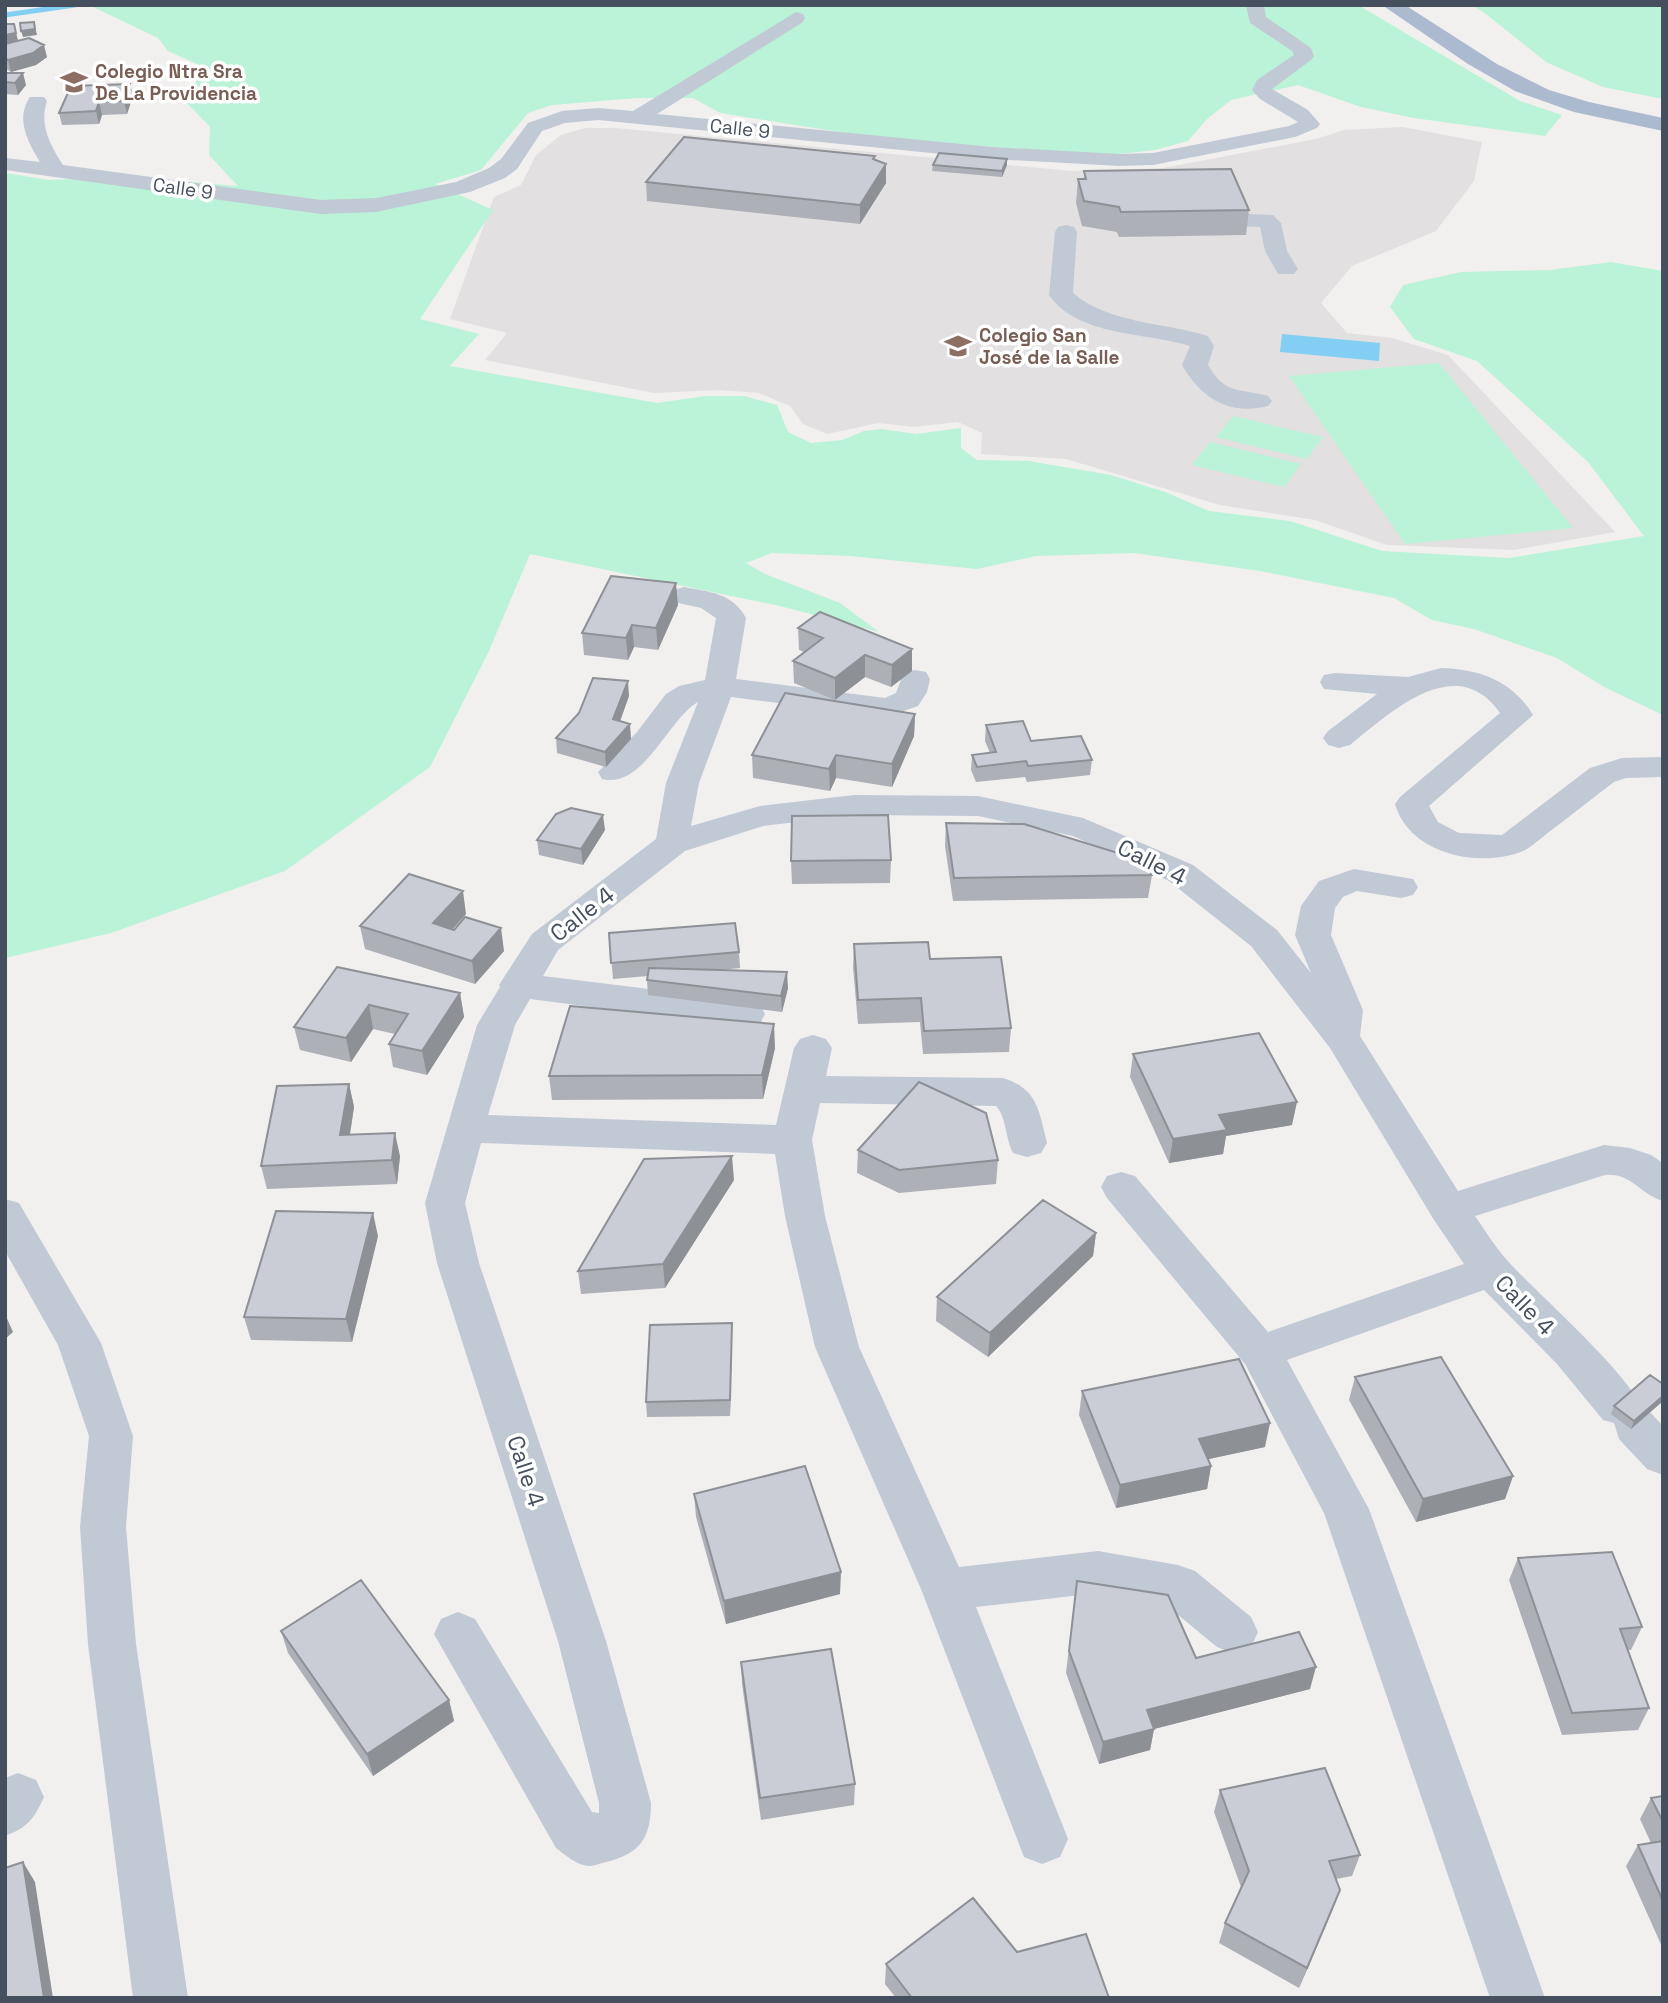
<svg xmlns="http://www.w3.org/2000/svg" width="1668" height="2003" viewBox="0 0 1668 2003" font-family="'Space Grotesk',sans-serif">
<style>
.education{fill:#e3e0e1}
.green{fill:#baf3d7}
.water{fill:#83cff3}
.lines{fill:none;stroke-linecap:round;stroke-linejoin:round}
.stream{stroke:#83cff3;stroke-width:5}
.minor{fill:#c1c9d5;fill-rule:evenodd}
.major{fill:#acbad0;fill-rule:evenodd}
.wall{fill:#aeb0b7}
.shaded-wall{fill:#8d9095}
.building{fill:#cacdd5;stroke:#8d9095;stroke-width:2}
.labels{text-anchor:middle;stroke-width:7;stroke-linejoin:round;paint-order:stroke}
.far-education-label{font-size:19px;font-weight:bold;fill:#785e54;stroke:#fff;text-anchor:start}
.far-street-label{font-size:19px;fill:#454f5e;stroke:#fff}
.street-label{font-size:23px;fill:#454f5e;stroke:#fff}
</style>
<rect width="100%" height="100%" fill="#f2efef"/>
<path class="education" d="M1403 127 1482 142 1474 181 1436 231 1352 266 1321 303 1347 333 1392 338 1448 355 1615 532 1514 550 1387 545 1315 520 1220 505 1066 459 981 454 982 433 958 422 914 427 878 423 827 434 803 424 790 406 759 393 720 390 654 393 485 360 507 333 450 319 494 197 521 185 536 155 561 135 585 128H615L1071 171 1163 168 1316 139 1344 130Z"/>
<path class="green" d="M89 5H1358L1520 101 1562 115 1545 136 1414 118 1361 107 1298 85 1231 100 1207 119 1188 141 1155 150 1109 155 934 143 853 134 720 113 693 98H638L552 105 528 113 481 170 435 184 493 210 420 319 479 334 450 366 657 403 706 396H744L777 405 788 432 811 443 842 440 864 431 882 429 916 434 961 428V448L977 460 1029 461 1111 475 1165 492 1209 511 1290 521 1382 551 1509 558 1644 536 1588 462 1477 361 1414 339 1390 307 1403 285 1461 272 1550 270 1611 262 1663 271V715L1606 688 1557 658 1474 629 1432 620 1394 598 1260 571 1134 553 1036 556 977 569 851 556 772 553 746 563 765 574 840 603 879 632 780 606 530 554 488 653 430 767 285 871 111 933 5 958V173L49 180 130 177 238 186 209 155 210 127 181 97 208 69 168 51 158 38Z
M1471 5H1663V99L1603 87 1546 62 1482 11Z
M1439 363 1573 528 1405 544 1289 376Z
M1233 416 1323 437 1307 459 1216 437Z
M1210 442 1301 464 1284 487 1192 465Z"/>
<path class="water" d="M1282 334 1380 343 1379 361 1280 352Z"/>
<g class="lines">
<path class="stream" d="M5 15 75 5"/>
<path class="minor" d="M1246 5H1264L1266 17 1311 48 1314 56 1311 60 1272 89 1308 110 1320 124 1317 128 1295 137 1153 165 1120 166 992 159 598 120 565 123 542 131 517 169 505 178 470 192 376 212 321 214 5 170V158L40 162C28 142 15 119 30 97H44L47 101C39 125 50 145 63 165L321 200 376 198 456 182 489 168 501 159 528 123 562 111 598 108 633 111 796 12 803 14 805 18 803 22 657 114 992 147 1120 154 1153 153 1289 126 1298 122 1260 99 1252 90 1257 80 1294 55 1292 51 1250 23Z
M1199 212 1273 215 1281 223 1287 251 1298 269 1294 274H1278L1265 251 1260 227 1191 224 1188 219 1191 214Z
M1066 225 1074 227 1077 232 1073 293C1110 324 1163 322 1208 336L1214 346 1208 365C1225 395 1239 388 1268 396L1272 401 1268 406C1229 416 1201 398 1182 365L1190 346C1146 332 1078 337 1049 295L1055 232 1058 227Z
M684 587C709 592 733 593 746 618L736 679 885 698 896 693 904 672 915 670 926 672 930 679 927 692 918 706 887 717 731 697 699 783 691 826 760 806 854 795 978 796 1083 818 1193 865 1277 930 1311 973 1295 935 1301 906 1319 881 1354 869 1413 879 1418 887 1413 895 1401 898 1357 891 1343 897 1335 908 1331 935 1363 1010 1360 1036 1458 1191 1604 1145 1630 1148 1651 1155 1663 1163V1201C1639 1194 1632 1173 1605 1175L1475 1216C1485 1230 1495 1247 1507 1260 1530 1287 1639 1382 1640 1409L1651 1413 1663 1426V1475L1647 1469 1619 1439 1614 1423 1603 1420 1557 1364 1484 1290 1287 1360 1369 1509 1545 1998H1490L1324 1513 1245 1364 1107 1198 1101 1187 1107 1176 1121 1172 1135 1176 1268 1332 1464 1264 1434 1220 1330 1048 1251 946 1169 881 1073 836 978 816 854 815 763 826 685 851 558 950 543 976 747 1001 760 1005 765 1014 760 1023 747 1027 530 999 515 1025 488 1115 776 1125 794 1048 800 1039 813 1035 826 1039 832 1048 826 1076 1003 1078C1038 1089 1039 1111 1047 1143L1041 1153 1027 1157 1013 1153C1005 1138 1007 1118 996 1106L820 1103 812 1140 825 1216 859 1347 959 1567 1098 1551 1178 1565 1195 1571 1251 1617 1258 1632 1251 1647 1234 1654 1217 1647 1166 1605 1098 1593 976 1607 1068 1839 1060 1857 1042 1864 1024 1857 921 1589 815 1347 785 1216 775 1154 481 1143 465 1203 479 1263 606 1641 651 1803C651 1838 640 1854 606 1862 601 1863 594 1866 590 1866 578 1866 565 1855 556 1848L434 1634 441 1619 458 1612 475 1619 592 1812 599 1813V1803L558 1641 437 1263 425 1203 477 1025 500 987 499 985 532 934 656 839 666 783 698 702C667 720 644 789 602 779L598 772 637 732 666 694 679 686 705 680 716 618 701 608 674 602 669 596 674 590Z
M1441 668C1479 669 1513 681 1533 715L1429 806 1438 822 1459 833 1502 835 1590 768 1622 758 1663 757V777L1626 778 1614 782C1592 799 1571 815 1549 832 1541 838 1532 847 1523 851 1479 869 1409 854 1395 804L1400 797 1500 713C1456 650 1390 713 1350 745L1339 748 1328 745 1323 738 1328 731 1377 694 1324 689 1320 682 1324 675 1335 673 1408 677Z
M5 1199 19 1203 101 1343 133 1436 126 1527 136 1644 188 1998H133L88 1644 80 1527 89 1436 58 1345 5 1251Z
M18 1773 36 1780 44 1797C34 1819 28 1827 5 1836V1778Z"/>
<path class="major" d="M1382 5H1405L1497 64 1549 90 1589 102 1663 118V131L1574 112 1515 91 1468 64Z"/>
</g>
<path class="wall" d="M5 24H14L18 41 47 57 36 65 11 72 5 68Z
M5 73 26 85 18 95 5 94Z
M71 86 133 96 127 114 102 115 99 124 62 125 59 113Z
M1007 159V165L1002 177 932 171 933 165Z
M875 160 886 183 860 224 647 201 646 182Z
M1084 171 1249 210 1246 235 1119 237 1117 232 1082 226 1076 203 1078 179H1084Z
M678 605 658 650 634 647 628 660 584 655 582 633Z
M798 628 912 649V671L891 687 865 677 835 700 794 683 793 661 804 652 799 650Z
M629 696 620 721 631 739 606 767 557 753 556 738Z
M915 714 914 736 892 787 836 778 830 791 753 778 752 755Z
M986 725 1092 760 1090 775 1027 782 1025 777 976 782 971 770 972 755 990 753 985 741Z
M946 823 1152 875 1148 898 953 901 945 846Z
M605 830 583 865 539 855 537 840Z
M891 860 890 883 792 884 791 861Z
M466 914 452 929 504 951 475 984 365 949 360 926Z
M609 933 739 952 740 968 719 970 788 988 782 1012 648 995 647 980 648 976 613 979Z
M854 944 930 959 1011 1028 1009 1052 923 1054 920 1022 858 1024 853 967Z
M337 967 460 993 464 1017 427 1075 393 1067 389 1044 395 1034 373 1029 351 1062 300 1050 294 1027Z
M775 1048 763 1099 552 1100 549 1076Z
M1133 1054 1292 1125 1226 1136 1223 1154 1169 1163 1130 1077Z
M349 1084 354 1107 350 1135 400 1156 397 1184 267 1189 261 1166Z
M858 1150 998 1160 996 1184 899 1193 857 1173Z
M734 1180 665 1288 581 1294 578 1271Z
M1096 1233 1093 1256 988 1357 936 1321 937 1297Z
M378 1236 352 1342 251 1340 244 1317Z
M732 1339 730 1416 647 1417 646 1402Z
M1355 1377 1513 1476 1505 1499 1416 1522 1349 1400Z
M1663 1384V1401L1631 1429 1611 1414 1614 1406Z
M1082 1391 1265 1447 1208 1459 1211 1466 1207 1489 1116 1508 1079 1415Z
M694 1494 840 1594 726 1624 696 1517Z
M1518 1558 1642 1627 1631 1650H1628L1649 1708 1638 1730 1562 1735 1509 1580Z
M1077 1581 1196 1658 1310 1689 1154 1729 1150 1750 1099 1764 1066 1673Z
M281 1631 449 1700 454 1721 373 1776 288 1653Z
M741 1662 855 1784 854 1805 761 1820 742 1684Z
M1220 1790 1360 1855 1352 1876 1336 1879 1332 1911 1299 1988 1219 1943 1225 1923 1241 1887 1214 1812Z
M1663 1796V1949L1626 1866 1638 1845 1651 1843 1640 1819 1651 1798Z
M1017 1952 1109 1998H896L885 1984 886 1964Z"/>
<path class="shaded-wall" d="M34 22 37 35 23 37 21 31Z
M16 33 19 45 7 46 5 35Z
M44 45 47 57 36 65 11 72 8 60Z
M23 73 26 85 18 95 15 83Z
M130 84 133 96 127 114 124 101Z
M99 102 102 115 99 124 96 111Z
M1007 159V165L1002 177V171Z
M886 164V183L860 224V205Z
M676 583 678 605 658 650 656 628Z
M632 625 634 647 628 660 626 638Z
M912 649V671L891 687 892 665Z
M865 655V677L835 700V678Z
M628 681 629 696 615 735 613 719Z
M915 714 914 736 892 787V764Z
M630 724 631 739 606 767 605 752Z
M836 755V778L830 791 829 769Z
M603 815 605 830 583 865 581 849Z
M463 891 466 914 437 947 433 923Z
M501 928 504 951 475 984 472 961Z
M787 972 788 988 782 1012 781 996Z
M460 993 464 1017 427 1075 422 1051Z
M369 1005 373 1029 351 1062 346 1038Z
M774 1024 775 1048 763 1099 762 1075Z
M349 1084 354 1107 346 1158 340 1135Z
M1297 1102 1292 1125 1226 1136 1223 1154 1169 1163 1173 1139 1219 1115Z
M395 1133 400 1156 397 1184 392 1160Z
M732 1156 734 1180 665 1288 663 1264Z
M373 1213 378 1236 352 1342 346 1319Z
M1096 1233 1093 1256 988 1357 990 1333Z
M5 1314 13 1332 5 1339Z
M732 1323V1339L730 1416V1400Z
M1663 1396V1401L1631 1429 1634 1421Z
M1270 1423 1265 1447 1195 1462 1199 1439Z
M1211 1466 1207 1489 1116 1508 1120 1485Z
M1513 1476 1505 1499 1416 1522 1423 1499Z
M841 1572 840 1594 726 1624 724 1601Z
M1316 1667 1310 1689 1154 1729 1150 1750 1099 1764 1103 1742 1147 1710Z
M449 1700 454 1721 373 1776 367 1754Z
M23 1862 35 1882 53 1998H44Z
M1340 1890 1332 1911 1299 1988 1307 1968Z"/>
<path class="building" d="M34 22 35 29 21 31 20 23Z
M5 24H14L16 33 5 35Z
M29 38 44 45 33 53 8 60 5 58V44Z
M5 73H23L15 83 5 82Z
M130 84 124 101 99 102 96 111 59 113 71 86Z
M684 137 875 156 873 159 886 164 860 205 646 182Z
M939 153 1007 159 1002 171 933 165Z
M1231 169 1249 210 1121 212 1119 207 1084 201 1078 179H1086L1084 171Z
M611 576 676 583 656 628 632 625 626 638 582 633Z
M820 612 912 649 892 665 865 655 835 678 793 661 823 638 798 628Z
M593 678 628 681 613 719 630 724 605 752 556 738 579 713Z
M785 693 915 714 892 764 836 755 829 769 752 755Z
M1023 721 1031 741 1081 736 1092 760 1028 766 1026 761 977 767 972 755 996 752 986 725Z
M571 808 603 815 581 849 537 840 556 814Z
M888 815 891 860 791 861 792 816Z
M946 823 1024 824 1144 861 1152 875 954 878Z
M409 874 463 891 433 923 454 930 465 917 501 928 472 961 360 926Z
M735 923 739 952 611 963 609 933Z
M928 942 930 959 1001 957 1011 1028 924 1031 921 998 858 1000 854 944Z
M337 967 460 993 422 1051 389 1044 408 1014 369 1005 346 1038 294 1027Z
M649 968 787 972 781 996 647 980Z
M570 1006 774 1024 762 1075 549 1076Z
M1259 1033 1297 1102 1219 1115 1227 1130 1173 1139 1133 1054Z
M919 1082 986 1113 998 1160 899 1170 858 1150Z
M349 1084 340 1135 395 1133 392 1160 261 1166 277 1086Z
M732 1156 663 1264 578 1271 644 1159Z
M1043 1200 1096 1233 990 1333 937 1297Z
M276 1211 373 1213 346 1319 244 1317Z
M732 1323 730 1400 646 1402 650 1325Z
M1441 1357 1513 1476 1423 1499 1355 1377Z
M1239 1359 1270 1423 1199 1439 1211 1466 1120 1485 1082 1391Z
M1650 1375 1663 1384V1396L1634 1421 1614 1406Z
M805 1466 841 1572 724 1601 694 1494Z
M1612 1552 1642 1627 1620 1629 1649 1708 1572 1713 1518 1558Z
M361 1580 449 1700 367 1754 281 1631Z
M1077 1581 1168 1595 1196 1658 1299 1632 1316 1667 1147 1710 1154 1729 1103 1742 1069 1651Z
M831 1649 855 1784 760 1798 741 1662Z
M1325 1768 1360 1855 1329 1861 1340 1890 1307 1968 1225 1923 1249 1871 1220 1790Z
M1663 1796V1822L1651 1798Z
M1663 1841V1901L1638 1845Z
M23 1862 44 1998H5V1868Z
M973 1898 1017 1952 1086 1934 1109 1998H912L886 1964Z"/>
<defs>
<symbol id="school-bare" viewBox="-9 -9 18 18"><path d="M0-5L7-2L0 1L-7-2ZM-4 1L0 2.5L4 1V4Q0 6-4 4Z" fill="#8d6e63" stroke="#fff" stroke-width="2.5" paint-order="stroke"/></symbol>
<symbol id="university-bare" viewBox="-9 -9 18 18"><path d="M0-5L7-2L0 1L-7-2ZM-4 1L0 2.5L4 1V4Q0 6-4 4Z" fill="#8d6e63" stroke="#fff" stroke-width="2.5" paint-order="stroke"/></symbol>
</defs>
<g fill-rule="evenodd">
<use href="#school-bare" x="55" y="63" width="38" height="38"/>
<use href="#university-bare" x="939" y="327" width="38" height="38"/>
</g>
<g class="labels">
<g class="far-education-label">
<text x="95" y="78">Colegio Ntra Sra<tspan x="95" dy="22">De La Providencia</tspan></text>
<text x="979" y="342">Colegio San<tspan x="979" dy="22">José de la Salle</tspan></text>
</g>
<g class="far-street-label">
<text transform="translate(740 128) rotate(6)" y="7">Calle 9</text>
<text transform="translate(183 188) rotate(8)" y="7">Calle 9</text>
</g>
<g class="street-label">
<text transform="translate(1152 862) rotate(27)" y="8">Calle 4</text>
<text transform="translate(582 914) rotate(-38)" y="8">Calle 4</text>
<text transform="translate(1525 1305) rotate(46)" y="8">Calle 4</text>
<text transform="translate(526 1471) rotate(72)" y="8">Calle 4</text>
</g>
</g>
<rect width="1668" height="2003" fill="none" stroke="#454f5e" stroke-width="14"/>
</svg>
